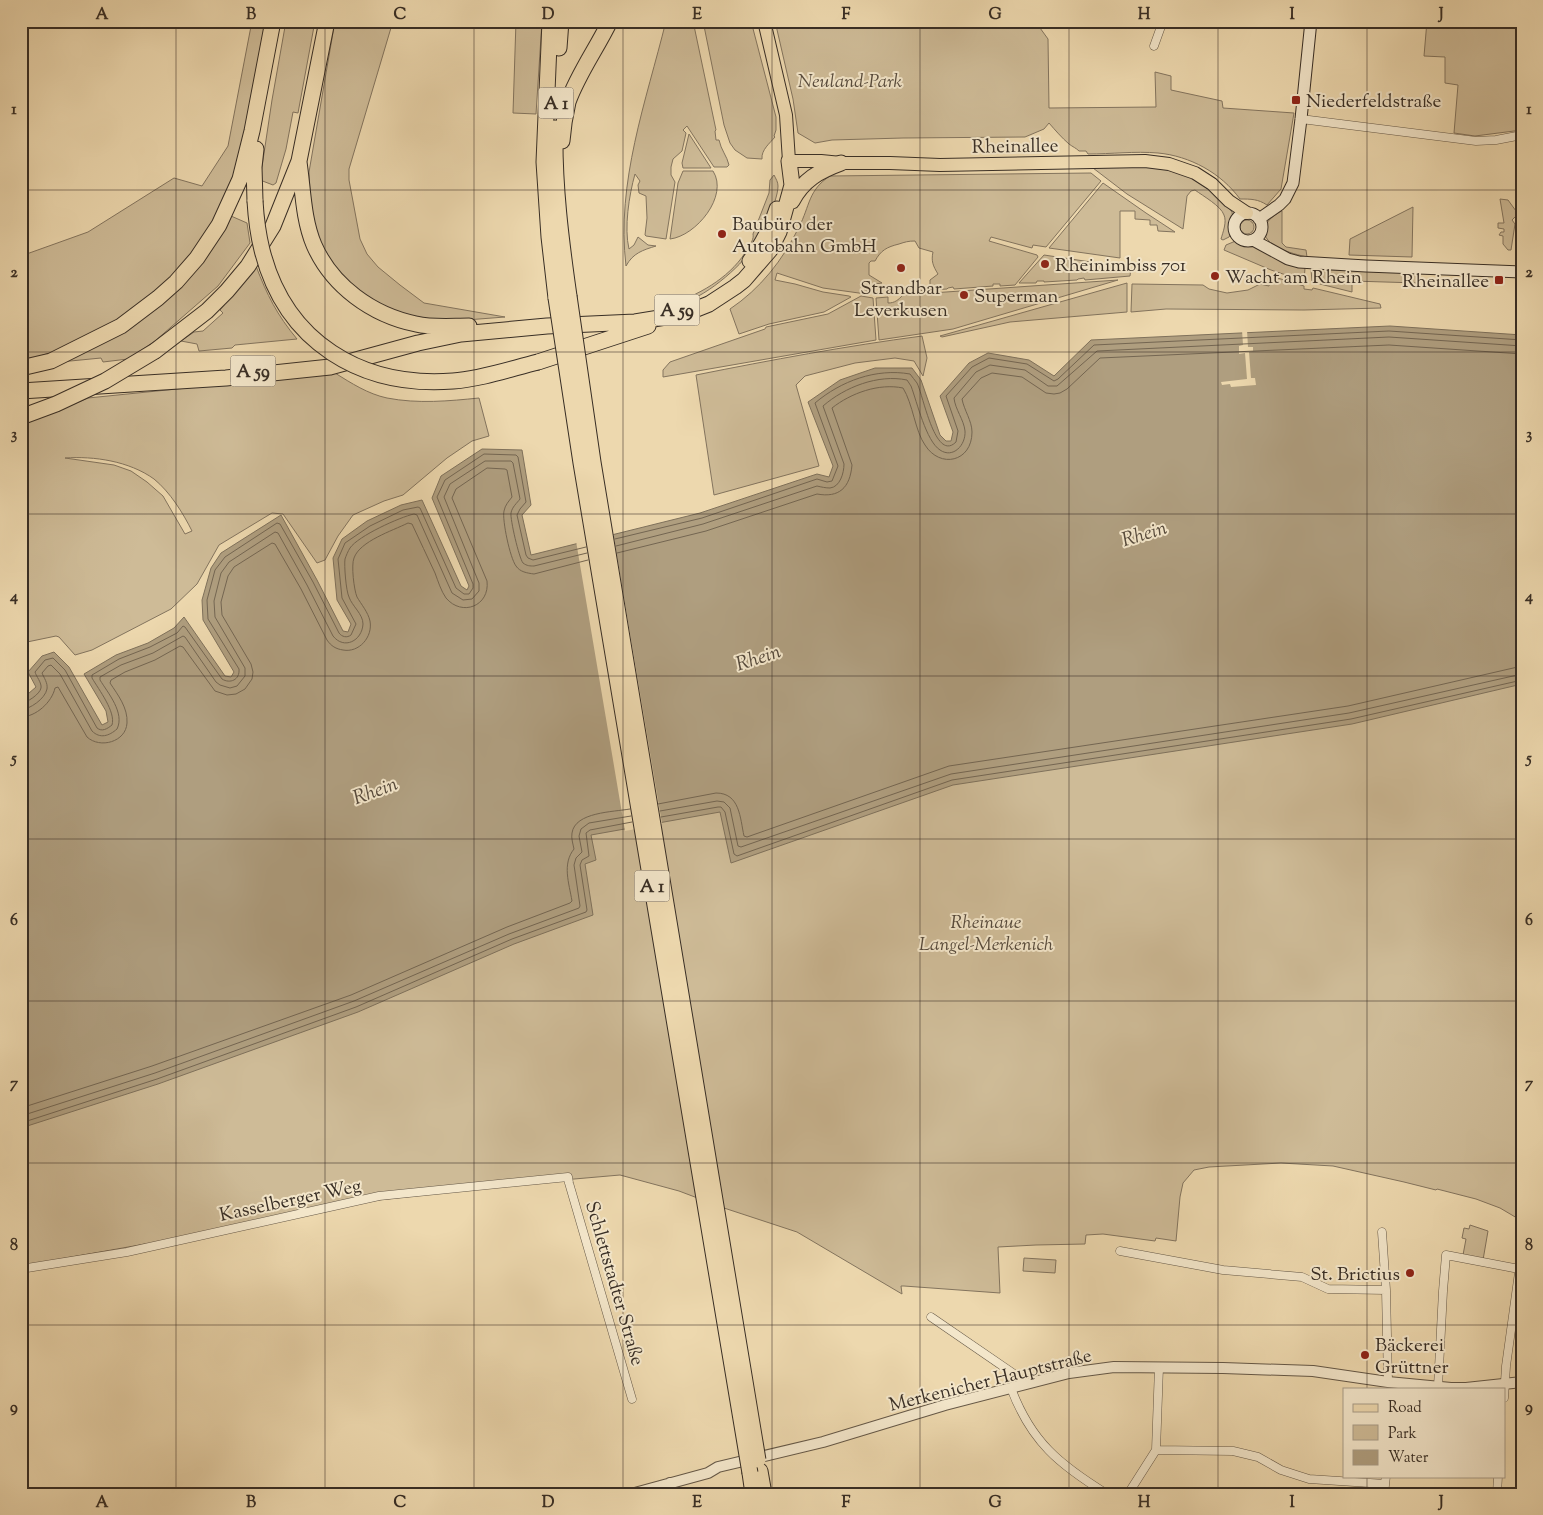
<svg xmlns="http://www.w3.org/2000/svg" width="1543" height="1515" viewBox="0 0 1543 1515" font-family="'Sorts Mill Goudy',serif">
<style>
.green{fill:#cebb97;stroke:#83745e;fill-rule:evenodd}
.water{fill:#af9e7f;stroke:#7f715b}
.pier{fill:#edd8ae}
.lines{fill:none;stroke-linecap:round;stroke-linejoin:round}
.shore{stroke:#746652;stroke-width:1}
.minor-casing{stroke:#655847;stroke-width:9}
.tertiary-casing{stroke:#655847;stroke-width:12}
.secondary-casing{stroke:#382e25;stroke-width:13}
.primary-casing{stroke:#382e25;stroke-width:14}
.motorway-casing{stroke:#382e25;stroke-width:17}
.minor{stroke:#f3e6ca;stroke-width:8}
.tertiary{stroke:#f3e6ca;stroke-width:10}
.secondary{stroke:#f3e6ca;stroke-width:11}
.primary{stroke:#edd8ae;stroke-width:12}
.motorway{stroke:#edd8ae;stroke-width:15}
.motorway-bridge-casing{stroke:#382e25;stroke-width:17;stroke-linecap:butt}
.motorway-bridge{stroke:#edd8ae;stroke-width:15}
.grid{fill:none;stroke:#382e25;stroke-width:1;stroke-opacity:0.55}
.poi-dot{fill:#8f2418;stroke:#f3e6ca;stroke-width:2}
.labels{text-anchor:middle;stroke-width:4;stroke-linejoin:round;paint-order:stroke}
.shield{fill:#f3e6ca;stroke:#706556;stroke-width:1}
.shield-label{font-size:18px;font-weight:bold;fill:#382e25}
.park-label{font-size:19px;font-style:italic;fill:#564a3c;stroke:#f3e6ca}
.poi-label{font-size:19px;fill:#382e25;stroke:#f3e6ca;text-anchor:start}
.street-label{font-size:19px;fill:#382e25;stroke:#f3e6ca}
.water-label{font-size:20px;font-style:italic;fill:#564a3c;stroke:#f3e6ca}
.neatline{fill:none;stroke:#382e25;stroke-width:2}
.grid-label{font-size:16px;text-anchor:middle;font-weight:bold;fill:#382e25}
</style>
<rect width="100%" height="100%" fill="#edd8ae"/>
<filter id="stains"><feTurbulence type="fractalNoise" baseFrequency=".004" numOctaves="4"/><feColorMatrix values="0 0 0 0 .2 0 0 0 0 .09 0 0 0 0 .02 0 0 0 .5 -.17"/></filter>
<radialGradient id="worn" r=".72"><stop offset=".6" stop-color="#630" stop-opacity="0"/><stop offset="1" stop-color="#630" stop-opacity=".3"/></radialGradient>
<path class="green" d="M252 21H267L246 136 230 193 211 228 190 258 163 287 134 311 97 333 59 350 21 362V256L88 232 174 178 202 186 228 146Z
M286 21H315L298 113 293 112 286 149 276 183 273 185 260 180 272 100Z
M335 21H393L349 169V180L360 239 367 254 378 267 400 285 424 303 505 317 453 321 426 319 396 312 371 300 352 285 338 272 319 242 311 213 309 172Z
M516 21H542L536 114 513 113Z
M666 21H693L716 130 715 131 716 140H719C721 150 727 156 729 165L727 167H714L687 126 683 130 686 133 682 151 673 159 671 167V175L675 182 666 239 646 236 645 235 647 218 646 196 639 193 638 185 640 181 635 174C629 195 624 228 629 249L634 245 638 237 648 245 656 246C643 250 633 253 626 266 616 182 646 102 666 21Z
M703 21H751L776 117V130L774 136 775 137C770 143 761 150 762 159L747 158 735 150 730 143 724 125Z
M775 21H1035L1048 39 1049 108 1156 107 1155 72 1171 76V90L1222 101 1223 108 1294 113 1281 189 1267 205C1258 199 1251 199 1240 199 1221 173 1190 156 1158 153 1135 151 1111 154 1088 154L1086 151H1079C1076 148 1073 147 1069 144 1062 138 1055 130 1049 123L1044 129 1025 137 903 138 832 140 815 143 798 133 793 99Z
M1427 21H1522V110L1520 111 1522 130 1475 136 1454 133 1458 85 1445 83V57L1424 56Z
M689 134 711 168H683L682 163Z
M1133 165 1166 167 1195 178 1225 203 1232 212 1233 219 1232 224V233L1229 237 1223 240 1221 239C1223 232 1227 222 1224 215 1221 206 1203 196 1195 190L1191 191 1187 196 1183 229 1127 194 1093 168Z
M683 171H713C729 196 696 236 670 239L678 183Z
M1091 173 1101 181 1046 247 1033 245 1032 248 991 237 989 241 1037 255 1038 257 1015 285 1000 286V284H993V286L954 289 953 287 948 288 947 289 915 291 911 289 912 287 921 288 930 286V280L938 274C933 266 931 261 933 252L919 248 915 241C908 241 905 242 899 244 887 247 881 250 875 261H871L869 263V275L882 283 867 285 866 294 823 288 777 273 775 280 795 284 823 292 849 296 851 297 824 312 769 324 739 334 730 309C760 289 783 260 799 227 810 206 808 190 830 176Z
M774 175C776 179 778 182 778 186 778 202 759 240 749 253 737 270 695 306 674 303 703 293 733 275 748 248 751 243 754 239 753 234L769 193 770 180Z
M1103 183 1146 213 1175 232 1158 231 1157 225H1150V220L1135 219V211H1120V258L1049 248Z
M1500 199 1508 200 1516 211 1517 215 1512 220 1515 224 1511 250H1508L1503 244V236L1499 235 1501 232H1504V229L1498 228V223H1504Z
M1413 207 1412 257 1349 255 1350 239Z
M1282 211V243L1286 247 1306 250 1307 257C1294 254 1254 245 1267 223 1270 218 1277 213 1282 211Z
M231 216 247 223 250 243 218 286 155 341 128 359 103 362 101 358 60 362 97 345 215 241Z
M1240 227a7 7 0 1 1 14 0a7 7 0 1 1-14 0Z
M1238 240 1245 244H1253L1305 268 1304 281 1271 270 1224 250 1226 245Z
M1044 255 1131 268 1130 276 1085 280 1084 278 1078 279 1077 280 1044 282V281H1037L1036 283H1019Z
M256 266C267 295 277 315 297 339L235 345 232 348 199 351 197 344 181 341 194 332 203 331 223 313 220 310Z
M1311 269 1418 273V283L1352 281V292L1312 282Z
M1271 276 1304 286V289L1312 290 1313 288 1380 304 1381 308 1304 310 1166 309 1131 312 1132 284 1203 285 1209 289 1227 293 1248 290 1260 284 1269 286Z
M1118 280 953 329 879 340 876 298 888 297V303C895 303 898 300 903 295Z
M1127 283V312L1010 322 942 337 940 336Z
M861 296 873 298 876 340 663 377V370L670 362 765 329 766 327 828 314Z
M922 336 927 358 923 376 914 361 895 358 855 363 805 376 796 385 819 466 714 495 696 375C771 360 846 346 922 336Z
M335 373C351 383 368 394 387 398 418 404 449 401 479 398L489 436 472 441 447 458 403 495 384 501 353 515 338 536 325 560 317 563 283 514 272 513 219 545 197 584 171 609 92 650 75 655 59 637 56 636 27 642 21 644V424L55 412 88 398ZM65 458C94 456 129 461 154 479 170 492 183 513 192 531L185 534 163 496 147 482 131 471 114 465Z
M1522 525V1221L1500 1208 1476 1199 1437 1189 1436 1190 1404 1182 1333 1166 1281 1163 1209 1167 1194 1170 1183 1183 1180 1197 1176 1241 1156 1238 1155 1241 1103 1234 1086 1235 1085 1244 1036 1245 998 1247 1000 1293 904 1286H901L902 1294 797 1232 724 1208 679 1191 620 1175 540 1182 378 1200 151 1245 145 1244 21 1266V930Z
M1470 1225 1488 1231 1483 1260 1463 1255 1466 1239 1462 1238 1464 1228 1469 1229Z
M1024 1258 1056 1260 1055 1273 1023 1271Z"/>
<path class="water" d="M1390 326 1522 335V684L1352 724 953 785 731 863 720 812 591 835 596 860 585 864 593 915 514 944 358 1012 158 1084 21 1128V700L36 687 28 672 42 656 54 652 69 667 102 725 108 722 106 711 84 674 116 655 148 643 174 628 184 617 225 676 231 677 234 672 203 620 202 600 211 568 221 553 281 515 317 580 343 631 348 632 351 624 337 600 333 558 342 539 367 521 401 505 422 500 461 586 467 590 469 586 432 498 441 476 482 449 522 450 531 505 522 515 531 555 700 513 817 474 829 477 833 466 808 402 840 380 875 368H912L921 380 940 435 946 441H951L953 432 940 396 969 363 988 353 1029 360 1054 376 1091 340Z"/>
<path class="pier" d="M1242 330H1247L1248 347H1253V351L1249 352 1251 378H1255L1256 385 1231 387 1230 384 1222 385 1221 382 1247 379 1245 353 1239 354V346L1243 345Z
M613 532 662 824 625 831 576 541Z"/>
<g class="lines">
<path class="shore" d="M615 539 702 518 817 479 827 482 832 481 838 466 815 403C841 381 876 368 910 374 912 377 915 380 917 383 923 394 935 463 956 442L958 431 946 396 972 367 989 358 1027 364 1054 381 1058 379 1094 345 1389 331 1522 340
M616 546 703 524 817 486C821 487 826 488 830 488 840 487 844 473 844 464L823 406C845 387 878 374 907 380L911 386C917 402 926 441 940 450 953 459 966 445 965 431 964 420 955 409 954 398L976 372 990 365 1025 370 1048 386H1057L1097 351 1389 337 1522 346
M617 553 706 531 817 494C839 498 850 488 852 465L832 408C851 393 879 383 903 388 913 404 915 431 925 445 940 469 972 462 972 432 972 421 964 410 962 399L981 378 992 373 1022 377 1046 393 1054 394 1060 393 1067 389 1100 358 1389 345 1522 354
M21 703C27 703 40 694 41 688 42 683 36 676 35 672L45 660 53 658 65 670 97 728C102 732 107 729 112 725 116 712 99 690 92 678V675L119 659 150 647 177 633 183 626 185 627 222 679C230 684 240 680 239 669L208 619 207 600 215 570 225 557 277 523 280 524 313 582 339 633C342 637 347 638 351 635L356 624 342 598 338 559 345 543 370 526 403 510 418 507 420 508 456 588 464 594H469L473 588V584L437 497 445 480 484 454 516 455 518 457 526 502 520 509 517 515 526 555 528 558 533 560 586 547
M21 710C30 709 45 699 47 689 48 683 44 678 42 673L48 666 51 665 60 674 92 731C100 739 109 736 117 729 125 713 108 693 100 680V677L121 665 153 653 183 636 185 637 216 682 220 685 230 688 237 686 245 676V668L215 617 214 601 221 573 229 562 275 532 278 533 307 585 333 636C344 650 362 641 363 624 363 614 352 606 349 597 346 591 344 565 345 559 346 556 348 551 350 548 358 536 400 517 414 514L417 515 452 593 463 600 472 599 479 591V583L444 497 450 484 485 461H511L513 463 520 499C517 503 512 507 511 513 510 519 519 558 523 563 527 566 530 566 534 566L587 553
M21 717C36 717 52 702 55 688L58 687 87 737C100 749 126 742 127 723 128 708 118 695 110 683L111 680 125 672 155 660 180 646 183 647 215 691 227 695 236 694 245 689 252 679 253 672 251 664 222 615 221 602 228 576 234 567 272 543 275 544 301 589 327 640C331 646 336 649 343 650 359 653 373 637 370 621 368 612 361 604 357 597 354 590 351 565 354 558 360 541 392 531 408 523L412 524C420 540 427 557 435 573 438 581 441 591 446 598 462 617 490 606 487 581L452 498 456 489 487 468 505 469 507 470 512 497C509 501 505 505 504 511 502 520 510 558 516 566 520 572 527 573 534 574L588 560
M658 804 716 793C740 793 740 818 744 836L747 837 949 766 1348 706 1522 666
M660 811 717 801 724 802 730 808 738 846 741 847 951 774 1349 713 1522 674
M661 817 718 807H721L725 812 734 854 737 856 952 780 1351 719 1522 680
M21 1108 152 1066 351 995 507 927 570 903 572 901C569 883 562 864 574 849 573 844 571 838 572 833 575 812 613 812 630 809
M21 1116 155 1073 354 1001 509 934 579 908 580 906 574 865 576 858 582 852 579 836 581 829 589 823 631 816
M21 1123 157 1079 356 1007 512 939 586 912 587 910 580 865 582 860 589 856 586 833 590 830 632 822"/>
<defs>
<path id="minor" d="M1154 46 1163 21
M1301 119 1476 141 1496 140 1522 135
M1382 1232 1386 1290 1388 1382
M1120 1251 1223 1270 1302 1277 1328 1289 1386 1290
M21 1269 127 1252 379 1196 568 1177 569 1183 632 1399
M931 1317 1017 1376 1021 1380 1022 1385
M1438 1387 1443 1291 1446 1255 1519 1269
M1011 1388C1031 1442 1060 1465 1107 1494
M1504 1398 1506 1366 1522 1251
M1156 1450 1233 1451 1258 1457 1281 1470 1309 1479 1385 1484
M1128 1494 1156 1450 1159 1367
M1384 1494 1386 1476
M1497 1494 1498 1476"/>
<path id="tertiary" d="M670 1483 672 1494
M631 1494 708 1473 718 1467 823 1442 945 1405 1069 1373 1114 1367 1223 1368 1313 1371 1388 1382 1451 1388H1466L1522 1382"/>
<path id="secondary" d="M1234 227a14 14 0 1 1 28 0a14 14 0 1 1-28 0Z
M1259 219 1279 205 1285 199 1293 183 1301 119 1311 21
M1253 240 1288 259 1299 262 1366 266 1522 272"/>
<path id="primary" d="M764 21 786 115 789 161H821L841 163H890L940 165 1145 161 1169 164 1195 173 1212 184 1229 201 1247 213"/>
<path id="motorway" d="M550 21 544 162 549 237 556 298
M559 48 561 21
M555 128C554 185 561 240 569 296
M562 141C563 128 565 115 568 102 578 74 597 48 610 21
M299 162C303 189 303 219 314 245 332 286 372 315 416 324 433 328 452 326 469 326
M255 201 254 167 256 149
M792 201C803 180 819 171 841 163
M750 261C761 246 771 228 777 209
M155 351 207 311 227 291 248 266 273 226 299 161 327 21
M538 362 648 326
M21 368 51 361 121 326 158 298 176 282 197 258 219 225 240 179 252 131 273 21
M21 391 226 378 330 367 418 343 461 334 547 326 635 322 684 314 709 304 735 287 744 280 770 250 779 232 792 185 789 161
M760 1471 764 1494
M750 1473 753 1494"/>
</defs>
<use href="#minor" class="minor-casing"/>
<use href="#tertiary" class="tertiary-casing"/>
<use href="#secondary" class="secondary-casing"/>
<use href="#primary" class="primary-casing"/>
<use href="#motorway" class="motorway-casing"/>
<use href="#minor" class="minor"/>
<use href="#tertiary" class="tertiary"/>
<use href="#secondary" class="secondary"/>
<use href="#primary" class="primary"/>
<use href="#motorway" class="motorway"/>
<defs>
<path id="motorway-bridge" d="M255 201C256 218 258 234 262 250 285 342 361 388 453 381 481 379 510 369 538 362
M569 296 593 462 758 1460
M556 298 581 463 750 1473
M21 417 56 404 105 381 155 351"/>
</defs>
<use href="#motorway-bridge" class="motorway-bridge-casing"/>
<use href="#motorway-bridge" class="motorway-bridge"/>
</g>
<path class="grid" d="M176 21V1494M325 21V1494M474 21V1494M623 21V1494M772 21V1494M920 21V1494M1069 21V1494M1218 21V1494M1367 21V1389M21 190H1522M21 352H1522M21 514H1522M21 676H1522M21 839H1522M21 1001H1522M21 1163H1522M21 1325H1522M1367 1476V1494"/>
<g class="poi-dot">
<rect x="1291" y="95" width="10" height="10" rx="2.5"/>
<circle cx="722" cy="234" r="5"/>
<circle cx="1045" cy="264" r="5"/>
<circle cx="901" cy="268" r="5"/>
<circle cx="1215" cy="276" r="5"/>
<rect x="1494" y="275" width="10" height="10" rx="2.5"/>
<circle cx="964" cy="295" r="5"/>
<circle cx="1410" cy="1273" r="5"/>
<circle cx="1365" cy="1355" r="5"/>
</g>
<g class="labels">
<g class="shield">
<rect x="538.5" y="87.5" width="35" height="31" rx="4"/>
<rect x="654.5" y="294.5" width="45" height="31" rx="4"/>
<rect x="230.5" y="355.5" width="45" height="31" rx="4"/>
<rect x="634.5" y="870.5" width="35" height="31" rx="4"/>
</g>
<g class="shield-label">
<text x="556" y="109">A 1</text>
<text x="677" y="316">A 59</text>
<text x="253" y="377">A 59</text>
<text x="652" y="892">A 1</text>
</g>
<g class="park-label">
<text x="850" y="87">Neuland-Park</text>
<text x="986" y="928">Rheinaue<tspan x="986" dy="22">Langel-Merkenich</tspan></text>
</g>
<g class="poi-label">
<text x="1306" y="107">Niederfeldstraße</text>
<text x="732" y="230">Baubüro der<tspan x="732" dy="22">Autobahn GmbH</tspan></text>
<text x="1055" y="271">Rheinimbiss 701</text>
<text x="1225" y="283">Wacht am Rhein</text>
<text x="1489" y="287" text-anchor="end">Rheinallee</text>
<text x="901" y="294" text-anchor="middle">Strandbar<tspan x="901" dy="22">Leverkusen</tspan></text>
<text x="974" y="302">Superman</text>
<text x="1400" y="1280" text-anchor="end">St. Brictius</text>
<text x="1375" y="1351">Bäckerei<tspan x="1375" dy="22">Grüttner</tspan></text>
</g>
<g class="street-label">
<text transform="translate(1015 145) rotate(-1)" y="7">Rheinallee</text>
<text transform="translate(290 1199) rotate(-12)" y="7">Kasselberger Weg</text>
<text transform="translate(616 1283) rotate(74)" y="7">Schlettstadter Straße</text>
<text transform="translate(990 1379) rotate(-14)" y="7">Merkenicher Hauptstraße</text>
</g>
<g class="water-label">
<text transform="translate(1144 533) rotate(-17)" y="7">Rhein</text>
<text transform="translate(758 657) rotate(-18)" y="7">Rhein</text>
<text transform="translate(375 790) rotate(-20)" y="7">Rhein</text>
</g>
</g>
<rect width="1543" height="1515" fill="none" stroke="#edd8ae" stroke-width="55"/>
<rect x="1343" y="1388" width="162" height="90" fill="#f3e6ca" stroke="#a89c88"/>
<rect x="1353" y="1404" width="25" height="8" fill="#edd8ae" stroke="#a89c88"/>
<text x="1388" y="1412" font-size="15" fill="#382e25">Road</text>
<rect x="1353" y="1425" width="25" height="15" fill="#cebb97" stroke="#a89c88"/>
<text x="1388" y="1438" font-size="15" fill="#382e25">Park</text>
<rect x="1353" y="1450" width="25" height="15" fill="#af9e7f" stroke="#a89c88"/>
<text x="1388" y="1462" font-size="15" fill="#382e25">Water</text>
<rect x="28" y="28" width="1488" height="1460" class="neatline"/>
<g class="grid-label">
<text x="102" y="19">A</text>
<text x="251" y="19">B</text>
<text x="400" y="19">C</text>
<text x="548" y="19">D</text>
<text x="697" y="19">E</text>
<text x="846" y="19">F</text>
<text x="995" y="19">G</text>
<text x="1144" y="19">H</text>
<text x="1292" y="19">I</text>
<text x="1441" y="19">J</text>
<text x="14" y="114">1</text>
<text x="1529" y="114">1</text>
<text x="14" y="277">2</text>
<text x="1529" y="277">2</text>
<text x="14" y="439">3</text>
<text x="1529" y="439">3</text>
<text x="14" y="601">4</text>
<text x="1529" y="601">4</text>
<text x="14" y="763">5</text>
<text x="1529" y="763">5</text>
<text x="14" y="925">6</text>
<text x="1529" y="925">6</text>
<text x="14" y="1088">7</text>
<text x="1529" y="1088">7</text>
<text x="14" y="1250">8</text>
<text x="1529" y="1250">8</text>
<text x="14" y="1412">9</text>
<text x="1529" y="1412">9</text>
<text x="102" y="1507">A</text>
<text x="251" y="1507">B</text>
<text x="400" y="1507">C</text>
<text x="548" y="1507">D</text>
<text x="697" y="1507">E</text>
<text x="846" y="1507">F</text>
<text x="995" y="1507">G</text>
<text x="1144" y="1507">H</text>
<text x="1292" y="1507">I</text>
<text x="1441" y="1507">J</text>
</g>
<rect width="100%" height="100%" filter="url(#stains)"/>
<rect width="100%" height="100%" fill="url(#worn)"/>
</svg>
